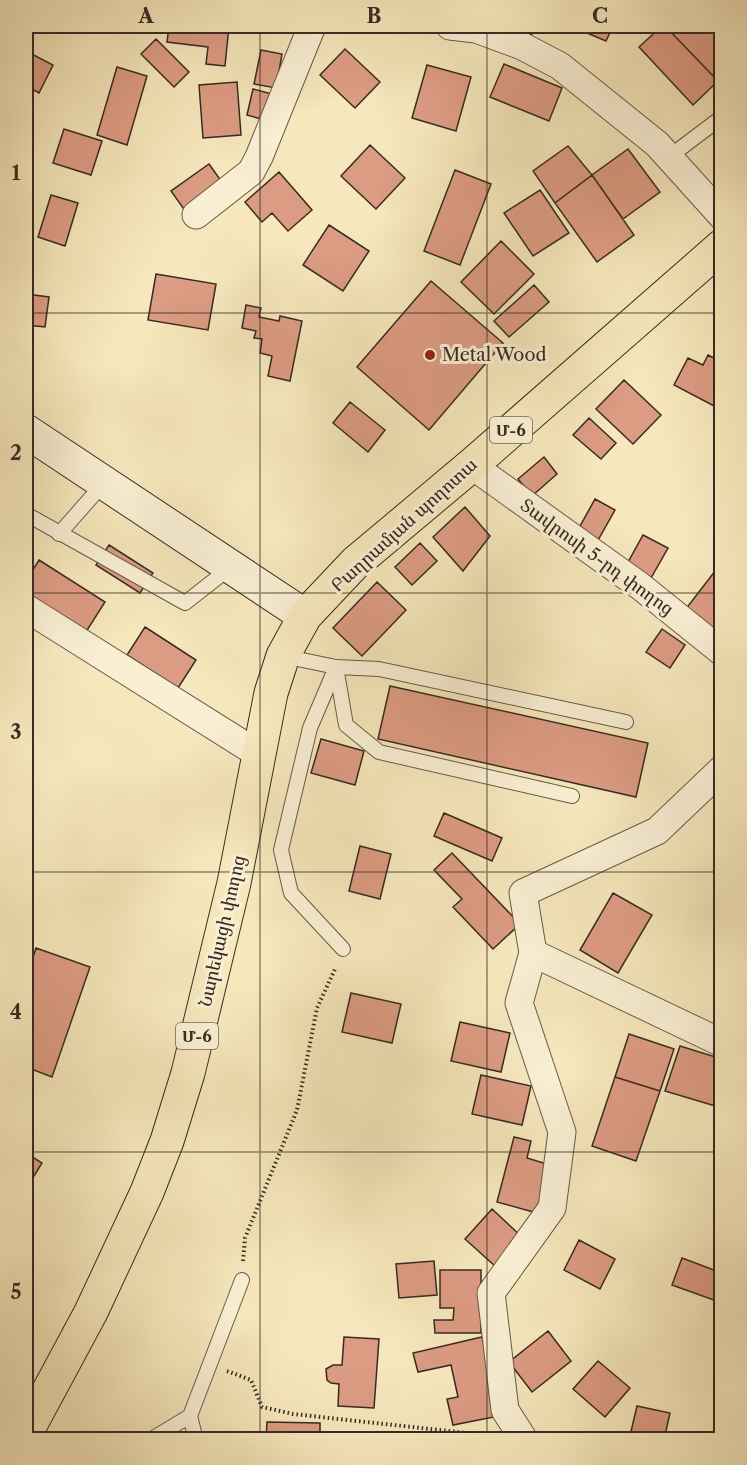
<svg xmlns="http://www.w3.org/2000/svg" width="747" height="1465" viewBox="0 0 747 1465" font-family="'Libre Caslon Text','Noto Serif Armenian',serif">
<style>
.building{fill:#dc9b83;stroke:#372b23;stroke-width:1.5}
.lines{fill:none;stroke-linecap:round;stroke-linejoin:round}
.service-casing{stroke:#675a49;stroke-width:16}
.minor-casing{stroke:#675a49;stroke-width:29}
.secondary-casing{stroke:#372b23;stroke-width:35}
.trunk-casing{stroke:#372b23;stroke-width:35}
.path{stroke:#372b23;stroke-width:4;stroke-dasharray:1.5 3;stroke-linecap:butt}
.service{stroke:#f9efd3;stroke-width:14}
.minor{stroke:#f9efd3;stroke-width:27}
.secondary{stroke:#f9efd3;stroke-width:33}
.trunk{stroke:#f6e7bc;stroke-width:33}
.grid{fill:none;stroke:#372b23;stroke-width:1.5;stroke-opacity:0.55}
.poi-dot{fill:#8f2418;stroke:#f9efd3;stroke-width:2}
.labels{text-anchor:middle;stroke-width:6;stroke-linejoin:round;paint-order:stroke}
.shield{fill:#f9efd3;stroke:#716658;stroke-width:1.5}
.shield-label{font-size:16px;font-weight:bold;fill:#372b23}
.poi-label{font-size:18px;fill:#372b23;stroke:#f9efd3;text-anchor:start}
.street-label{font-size:18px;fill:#372b23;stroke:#f9efd3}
.neatline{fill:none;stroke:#372b23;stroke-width:2}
.grid-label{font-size:20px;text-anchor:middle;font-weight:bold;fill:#372b23}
</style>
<rect width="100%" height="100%" fill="#f6e7bc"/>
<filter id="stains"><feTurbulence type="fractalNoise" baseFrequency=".00333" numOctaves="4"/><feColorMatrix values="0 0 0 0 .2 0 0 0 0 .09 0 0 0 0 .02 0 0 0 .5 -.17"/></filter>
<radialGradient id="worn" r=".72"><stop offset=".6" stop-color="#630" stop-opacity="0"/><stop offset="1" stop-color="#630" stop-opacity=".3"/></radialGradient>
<path class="building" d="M169 26H229L225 66 206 64 208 47 167 42Z
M522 26H540L531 35Z
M582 26H613L606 41 580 30Z
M662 26H665L718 81 693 105 639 47Z
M665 26H722V78L718 81Z
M156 39 189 72 174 87 141 54Z
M345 49 380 82 355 108 320 75Z
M261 50 282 54 276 88 254 84Z
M26 51 53 65 39 93 26 86Z
M504 64 562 88 549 121 490 97Z
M427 65 471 77 456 131 412 118Z
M117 67 147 76 127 145 97 135Z
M237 82 241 135 203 138 199 85Z
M253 89 272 94 265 120 247 115Z
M64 129 102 141 91 175 53 163Z
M370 145 405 178 376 209 341 176Z
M568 146 592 175 555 203 533 171Z
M628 149 660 192 623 219 592 175Z
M209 164 224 185 186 212 171 191Z
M455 170 491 184 460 265 424 251Z
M279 172 312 210 288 231 272 213 262 222 245 202Z
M592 175 634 235 597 262 555 203Z
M540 190 569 233 533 256 504 213Z
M51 195 78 203 65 246 38 237Z
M329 225 369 251 343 291 303 265Z
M501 241 534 274 494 314 461 282Z
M156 274 216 284 208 330 148 320Z
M431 281 503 343 429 430 357 367Z
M534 285 549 302 509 337 494 321Z
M26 294 49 297 45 327 26 325Z
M246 305 261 308 259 317 279 321 280 316 302 321 290 381 268 376 272 356 260 353 262 339 254 338 256 331 242 328Z
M708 355 722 362V395L716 407 674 385 688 358 703 365Z
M624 380 661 415 633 444 596 409Z
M350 402 385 430 368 452 333 423Z
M589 418 616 443 601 459 573 435Z
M544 457 557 474 532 496 518 479Z
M595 499 615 510 593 549 574 537Z
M465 507 490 536 463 571 433 537Z
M643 535 668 548 651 578 627 564Z
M420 543 437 561 412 585 395 567Z
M109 545 153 573 140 593 96 565Z
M39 560 105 602 84 635 26 598V581Z
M722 562V618L712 630 685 610Z
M377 582 406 610 362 656 333 628Z
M145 627 196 660 178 688 127 655Z
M662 629 685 645 670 668 646 652Z
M390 686 648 743 636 797 378 739Z
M321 739 364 751 355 785 311 773Z
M444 813 502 838 492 861 434 836Z
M360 846 391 854 380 899 349 891Z
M452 853 520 924 493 949 453 907 462 899 434 870Z
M722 887V911L715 909Z
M613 893 652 915 618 973 580 950Z
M36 948 90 967 52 1077 26 1067V980Z
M351 993 401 1004 392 1043 342 1032Z
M460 1022 510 1033 501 1072 451 1061Z
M629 1034 674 1049 660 1091 615 1077Z
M680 1046 722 1059V1108L665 1091Z
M481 1075 531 1086 522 1125 472 1114Z
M615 1077 660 1091 636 1161 592 1146Z
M514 1137 531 1141 527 1158 550 1165 537 1213 497 1202Z
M26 1153 42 1163 26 1189Z
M492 1209 523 1238 496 1267 465 1239Z
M579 1240 615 1259 600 1289 564 1270Z
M682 1258 722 1273V1303L672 1285Z
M434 1261 437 1295 399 1298 396 1264Z
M440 1270H481V1333H435L434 1320H453L454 1308H440Z
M548 1331 571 1361 532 1392 509 1362Z
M344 1337 379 1339 374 1408 338 1406 339 1384 331 1383 327 1380 326 1369 333 1365H342Z
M482 1337 499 1416 453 1425 447 1399 458 1397 451 1365 418 1372 413 1353Z
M598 1361 630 1388 605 1417 573 1389Z
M637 1406 670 1413 664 1440H629Z
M267 1422 320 1423V1440H266Z"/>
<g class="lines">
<defs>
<path id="service" d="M669 157 722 117
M26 514 185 603 231 567
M59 534 104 483
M283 656 336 667 379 669 626 722
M343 949 291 893 281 850 310 728 336 667 346 725 379 752 572 796
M190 1416 196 1440
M150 1440 190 1416 242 1280"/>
<path id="minor" d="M450 26 476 29 522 46 560 66 657 144 722 216
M196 215 251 172 259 157 312 26
M473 464 481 472 640 586 722 652
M26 608 260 755
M533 953 722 1043
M524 1440 505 1410 491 1293 552 1208 562 1132 519 1003 533 953 523 893 657 831 722 769"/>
<path id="secondary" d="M26 431 305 616"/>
<path id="trunk" d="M26 1433 91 1312 147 1192 167 1141 188 1073 234 883 271 693 283 656 305 616 355 563 473 464 722 246"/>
</defs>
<use href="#service" class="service-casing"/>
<use href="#minor" class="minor-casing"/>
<use href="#secondary" class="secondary-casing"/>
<use href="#trunk" class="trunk-casing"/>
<path class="path" d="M243 1261 245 1238 297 1110 317 1008 336 967
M227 1371 251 1380 262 1407 293 1414 476 1434 492 1440"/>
<use href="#service" class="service"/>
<use href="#minor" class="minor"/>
<use href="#secondary" class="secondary"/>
<use href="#trunk" class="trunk"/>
</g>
<path class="grid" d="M260 26V1440M487 26V1440M26 313H722M26 593H722M26 872H722M26 1152H722"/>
<circle class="poi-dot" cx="430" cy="355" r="6"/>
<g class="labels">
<g class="shield">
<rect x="490" y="417" width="42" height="26" rx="4.5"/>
<rect x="176" y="1023" width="42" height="26" rx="4.5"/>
</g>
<g class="shield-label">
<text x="511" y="436">Մ-6</text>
<text x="197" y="1042">Մ-6</text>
</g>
<g class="poi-label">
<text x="442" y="361">Metal Wood</text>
</g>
<g class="street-label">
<text transform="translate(404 525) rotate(-42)" y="6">Բաղրամյան պողոտա</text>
<text transform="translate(597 557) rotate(36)" y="6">Տավրոսի 5-րդ փողոց</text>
<text transform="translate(222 931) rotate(-77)" y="6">Նարեկացի փողոց</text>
</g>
</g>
<rect width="747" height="1465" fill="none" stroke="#f6e7bc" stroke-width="66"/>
<rect x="33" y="33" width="681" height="1399" class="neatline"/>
<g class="grid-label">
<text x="146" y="23">A</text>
<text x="374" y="23">B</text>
<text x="600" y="23">C</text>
<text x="16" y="180">1</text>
<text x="16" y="460">2</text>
<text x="16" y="739">3</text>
<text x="16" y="1019">4</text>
<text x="16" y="1299">5</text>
</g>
<rect width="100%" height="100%" filter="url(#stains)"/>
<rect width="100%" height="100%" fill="url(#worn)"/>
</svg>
